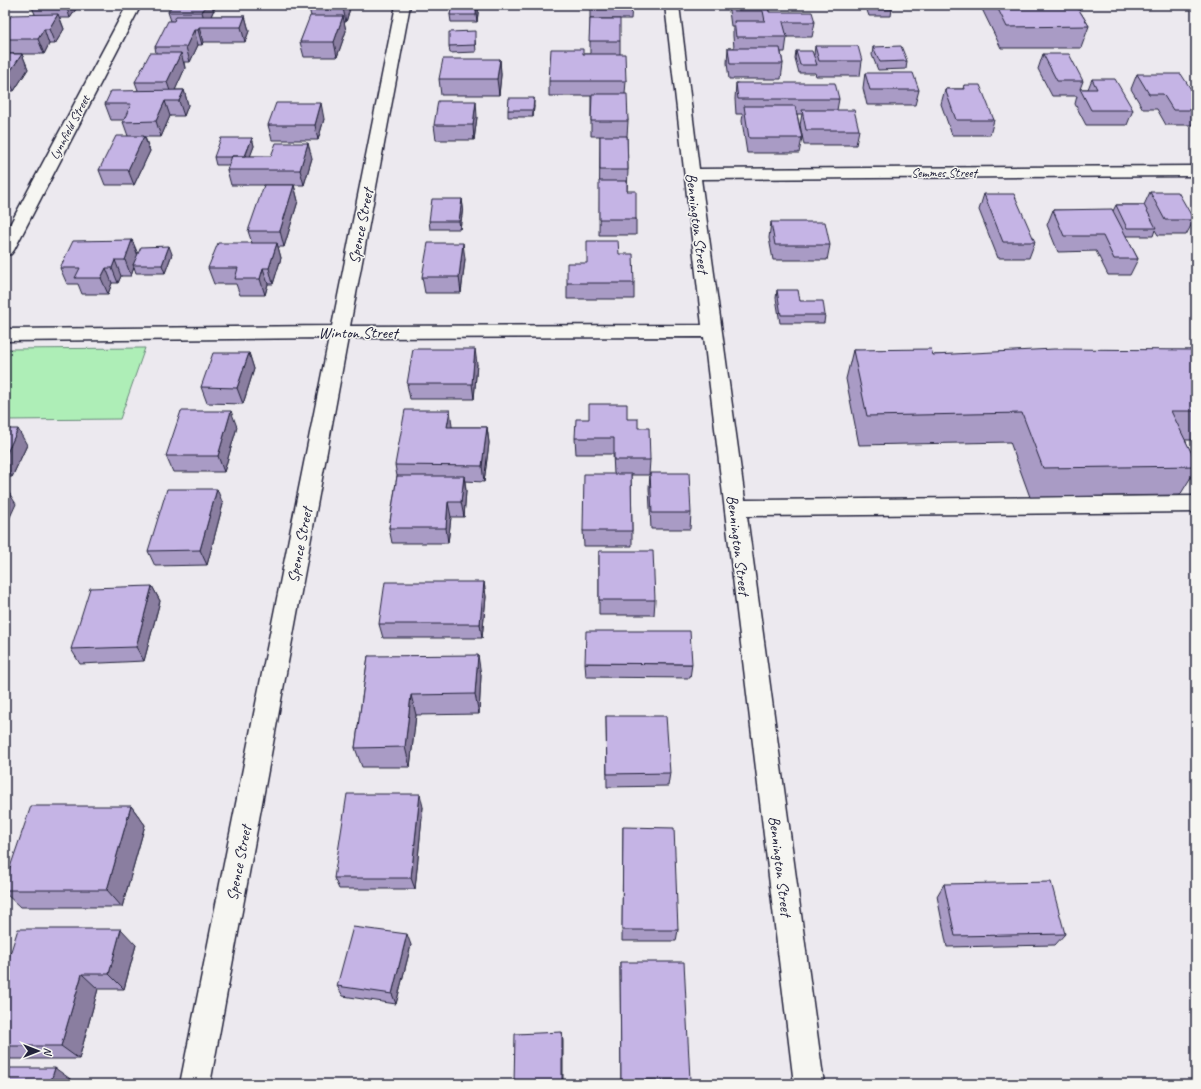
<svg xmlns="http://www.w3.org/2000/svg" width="1201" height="1089" viewBox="0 0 1201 1089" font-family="Caveat,sans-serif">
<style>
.green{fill:#aeeeb7;stroke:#688879}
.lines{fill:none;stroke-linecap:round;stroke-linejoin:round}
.minor-casing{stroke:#22223b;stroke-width:3}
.minor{fill:#f6f6f2;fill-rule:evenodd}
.wall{fill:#a99bc5;stroke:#22223b}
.shaded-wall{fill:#8a7ea0;stroke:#22223b}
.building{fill:#c5b4e5;stroke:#22223b}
.labels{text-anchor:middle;stroke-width:3;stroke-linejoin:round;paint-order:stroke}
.far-street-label{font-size:13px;fill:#22223b;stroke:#f6f6f2}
.street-label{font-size:16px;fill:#22223b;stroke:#f6f6f2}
</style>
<rect width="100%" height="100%" fill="#ece9ef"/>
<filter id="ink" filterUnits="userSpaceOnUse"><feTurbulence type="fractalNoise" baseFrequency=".025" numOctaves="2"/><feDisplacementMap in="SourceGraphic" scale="8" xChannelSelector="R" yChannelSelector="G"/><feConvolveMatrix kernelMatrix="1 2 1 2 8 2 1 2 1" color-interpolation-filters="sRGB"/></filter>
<g filter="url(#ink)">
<path class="green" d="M145 348 120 419 5 420V349Z"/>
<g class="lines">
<defs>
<path id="minor" d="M127 5H141L14 250 11 254 5 255V234Z
M396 5H410L350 326 702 325 665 5H679L699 169 1196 166V176L701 179 745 500 1196 496V512L747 516 824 1084H794L704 337 348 338 210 1084H180L329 338 5 341V329L332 326Z"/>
</defs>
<use href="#minor" class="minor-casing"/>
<use href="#minor" class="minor"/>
</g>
<path class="wall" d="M31 5H75L76 9 70 18H60L64 29 55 44H49L44 54H5V30L6 29 5 24 35 14Z
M172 5H216L211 16H245L249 31 245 42H203L202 45H198L190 62H184L185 68 175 90H184L188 105 184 116H170L161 137H145L150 151 134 185H105L99 170 128 136 123 122 124 120H111L105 104 138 90 135 82 156 53 155 47 171 21 168 12Z
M254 5H269L254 6Z
M310 5H351L346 22H344L346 31 337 57H304L300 42 311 16 309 8Z
M452 5H479L477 22H451L450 15Z
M590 5H632L631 19H590Z
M730 5H768L769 12 815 22 812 37H787L785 52H781L783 64 781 79H729L727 63 728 48H734L733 36V26H731L729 11Z
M865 5H891L892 9 891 16H869Z
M983 5H1076L1089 26 1081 48H1001L982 9Z
M590 19 620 41V54L626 81 625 94 628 121 627 136 628 170 627 191 636 219V235H599L600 136H591V96H549V81L583 54H590Z
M475 38 476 52 450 53 449 46Z
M815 46 862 61 860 76H816L815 73H799L795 58 796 51 814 55Z
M873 47 907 61 906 69 878 70 872 55Z
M5 54H22L28 69 14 91H5L9 99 5 105Z
M1043 54 1083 81 1080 89H1088L1092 79 1133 110 1127 125H1086L1075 104 1077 96H1052L1038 69Z
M500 59 501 75 499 95H441L439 79Z
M865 73 919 90 915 105H867L863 88Z
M1137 74 1196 97V125H1166L1157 109H1143L1131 89Z
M736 83 839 99 837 110 859 130 856 145H804L800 125 802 114H797L802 138 799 153H747L742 121 743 114H736L735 99Z
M964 85 994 120 990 135H952L941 104 945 89H963Z
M534 106 533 117H508V110Z
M477 117 474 140H436L434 125Z
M324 119 318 140H272L268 125Z
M252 138 254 146 250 156 312 158 304 185H231L227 170 229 165H216L214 157Z
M294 185 298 201 284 247H278L281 258 273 284H268L265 295H240L236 284H214L208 268 252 243 248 231Z
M1150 192 1194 220 1186 235H1158L1155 230 1153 236H1126L1138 259 1130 275H1108L1096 251 1058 252 1047 225 1053 210 1113 211 1116 205H1144Z
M984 194 1035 242 1029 258H998L979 210Z
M462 199 463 207 460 229H430L429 221Z
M771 222 830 245 827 260H773L769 238Z
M132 240 138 254H172L165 273H136L134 267 131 276H121L118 283H112L108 294H82L78 284H67L60 268Z
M619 254 634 283V299H567V283L587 263Z
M465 259 461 293H425L422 277Z
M777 290 800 301 825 315 824 323H780L776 298Z
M853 350 933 355 1196 350V440H1185L1196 462V469L1180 495 1030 497 1010 442 859 445 846 379Z
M249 353 254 369 243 404 207 403 201 387Z
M477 364 474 399H410L407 384Z
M627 419 638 428 650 460 649 475H631L632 531V546H584L583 531 614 474 613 454H576L575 438Z
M452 426V427H487L489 443 484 482 465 481 466 491 464 517H451L448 543H392L389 528 397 476 395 465Z
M237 427 224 472H173L166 456Z
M5 429 27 445 12 477H5Z
M650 473 691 513 690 529H651L649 488Z
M223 504 207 565 155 566 148 551Z
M599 551 655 600 654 615H599Z
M484 582 486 597 482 638H383L379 624Z
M152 586 160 601 144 661 80 664 71 649Z
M368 656 481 675 479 714 416 715 410 767H362L355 748Z
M585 663 692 664 690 678 586 677Z
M606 716 670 773 668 786 607 787Z
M131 806 145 825 122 907H20L5 893V882Z
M423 807 415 889H339L334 878Z
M623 827 678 930 676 941H622Z
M944 884 1065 934 1055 945 947 947 937 896Z
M136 945 124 989H98L79 1059H5V970Z
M411 945 396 1004 343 996 337 986Z
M620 962 690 1080 689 1084H621Z"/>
<path class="shaded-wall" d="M66 5H75L76 9 70 18Z
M205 5H216L206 27 202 12Z
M344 5H351L346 22 343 8Z
M477 5H479L477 22 476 15Z
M58 14 64 29 55 44 49 29Z
M245 16 249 31 245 42 241 27Z
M343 16 346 31 337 57 334 42Z
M199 27 203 42 202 45 198 30Z
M44 29 49 44 44 54 38 39Z
M194 30 198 45 190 62 186 47Z
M181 53 185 68 172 97 167 82Z
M22 54 28 69 14 91 7 76Z
M500 59 501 75 499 95 497 79Z
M184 90 188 105 184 116 179 101Z
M5 91 9 99 5 105Z
M534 98V106L533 117V110Z
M165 101 170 116 161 137 156 121Z
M476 101 477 117 474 140 473 125Z
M321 103 324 119 318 140 315 125Z
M144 136 150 151 134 185 128 170Z
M252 138 254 146 247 165 245 157Z
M308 143 312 158 304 185 300 170Z
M294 185 298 201 284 247 280 231Z
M462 199 463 207 460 229 459 221Z
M132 240 138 256 133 265 134 267 131 276 125 260Z
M277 243 281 258 273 284 269 268Z
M463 243 465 259 461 293 459 277Z
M169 246 172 254 165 273 162 265Z
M115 260 121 276 118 283 112 268Z
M106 268 112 283 108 294 101 278Z
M263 268 268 284 265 295 260 279Z
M475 349 477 364 474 399 472 384Z
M249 353 254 369 243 404 237 388Z
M450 410 452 426 449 442 447 427Z
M231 411 237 427 224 472 218 456Z
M487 427 489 443 484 482 482 466Z
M18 429 27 445 12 477 5 465V457Z
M464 476 466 491 464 517 461 502Z
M6 488 16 504 5 528V491Z
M217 489 223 504 207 565 200 550Z
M448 502 451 517 448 543 446 528Z
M484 582 486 597 482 638 480 624Z
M152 586 160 601 144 661 136 647Z
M478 655 481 675 479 714 475 694Z
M411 695 416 715 410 767 405 747Z
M420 794 423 807 415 889 411 878Z
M131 806 145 825 122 907 107 890Z
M121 929 136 945 124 989 109 974Z
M407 934 411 945 396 1004 392 994Z
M82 974 98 989 79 1059 61 1046Z
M562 1032 563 1041V1084H562Z
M55 1068 73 1081 72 1084H50Z"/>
<path class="building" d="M172 5H205L202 12H168Z
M310 5H344L343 8H309Z
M452 5H477L476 15H450Z
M732 5H768L769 12H812L815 22H783L787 37H736L734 21H765L763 11H733Z
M869 5H891L892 9H870Z
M996 5H1076L1089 26 1007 27Z
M58 14 49 29H44L38 39H5V30L8 25H5V24L12 15Z
M176 16H245L241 27H199L198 30H194L186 47H155L168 21H174Z
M310 16H343L334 42H300Z
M590 19H620V41H589Z
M475 31V45L449 46V32Z
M815 46H858L862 61H819Z
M901 46 907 61 880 62 873 47Z
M728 48H780L783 64H730Z
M551 49H583V54H625L626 81H549Z
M796 51H812L817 65H800Z
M150 53H181L167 82H135Z
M5 54H22L7 76H5Z
M1043 54H1069L1083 81H1057Z
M443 59H500L497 79H439Z
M865 73H913L919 90H870Z
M1137 74H1181L1196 97V110H1173L1163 94H1149Z
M1092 79H1115L1133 110H1091L1080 89H1097Z
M736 83H835L839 99H738Z
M964 85H980L994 120H956L945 89H965Z
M184 90 179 101H165L156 121 123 122 131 104H105L111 91Z
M592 94H627L628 121H591Z
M509 98H534L533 110H508Z
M438 101H476L473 125H434Z
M276 103H321L315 125H268Z
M744 106H795L802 138H749Z
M802 110H854L859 130H806Z
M116 136H144L128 170H99Z
M600 136H627L628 170H600Z
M221 138H252L245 156H232V157H214Z
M276 143H308L300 170H227L232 156H271Z
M599 181H627V191H636V219H599Z
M264 185H294L280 231H248Z
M1150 192H1178L1194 220H1165Z
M984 194H1014L1035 242H1003Z
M432 199H462L459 221H429Z
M1116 205H1144L1156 228H1127Z
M1112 209 1138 259H1114L1103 236H1064L1053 210Z
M771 222H825L830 245H775Z
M132 240 125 260H115L112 268H106L101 278H75L80 268H60L73 241Z
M587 241H618L619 254H633L634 283H567V263H587Z
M218 243H277L269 268H263L260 279H235L238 268H208Z
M428 243H463L459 277H422Z
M169 246 162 265H133L141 247Z
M777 290H798L800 301H823L825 315H781Z
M413 349H475L472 384H407Z
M931 349 933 355 1054 349 1196 350V411H1171L1196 462V466L1043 468 1022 413 867 416 853 350Z
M213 353H249L237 388 201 387Z
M589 404H627V419H638V428H649L650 460H614V438H575L576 419H589Z
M405 410H450L447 427H487L482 466 395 465Z
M181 411H231L218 456H166Z
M5 429H18L5 457Z
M650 473H689L691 513H652Z
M584 474H631L632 531H583Z
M397 476H464L461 502H448L446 528H389Z
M167 489H217L200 550 148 551Z
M599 551H653L655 600H599Z
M385 582H484L480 624H379Z
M152 586 136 647 71 649 90 588Z
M586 631H690L692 664 585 663Z
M478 655 475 694 411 695 405 747 355 748 368 656Z
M606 716H666L670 773 607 774Z
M347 794H420L411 878H334Z
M31 806H131L107 890H5V882Z
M623 827 674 828 678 930H622Z
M1051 882 1065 934 955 936 944 884Z
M353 927 407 934 392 994 337 986Z
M18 929H121L109 974H82L61 1046H5V970Z
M620 962H684L690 1080H621Z
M562 1032V1084H514L515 1034Z
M5 1068H55L50 1084H5Z"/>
</g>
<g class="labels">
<g class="far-street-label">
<text transform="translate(69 127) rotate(-62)" y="5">Lynnfield Street</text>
<text x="944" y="177">Semmes Street</text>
</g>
<g class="street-label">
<text transform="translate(698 223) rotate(83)" y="6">Bennington Street</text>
<text transform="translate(360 226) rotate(-79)" y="6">Spence Street</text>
<text x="358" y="338">Winton Street</text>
<text transform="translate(299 545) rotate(-79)" y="6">Spence Street</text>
<text transform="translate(739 545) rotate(83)" y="6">Bennington Street</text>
<text transform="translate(238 863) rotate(-79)" y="6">Spence Street</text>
<text transform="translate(781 866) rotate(83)" y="6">Bennington Street</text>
</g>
</g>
<rect width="1201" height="1089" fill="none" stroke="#f6f6f2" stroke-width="20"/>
<rect x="10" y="10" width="1181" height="1069" fill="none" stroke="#22223b" stroke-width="1.5" filter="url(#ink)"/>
<g transform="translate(38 1051) rotate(90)" stroke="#f6f6f2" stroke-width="3" paint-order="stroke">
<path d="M0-3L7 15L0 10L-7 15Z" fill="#22223b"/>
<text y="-6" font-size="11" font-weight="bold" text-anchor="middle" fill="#22223b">N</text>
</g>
</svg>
